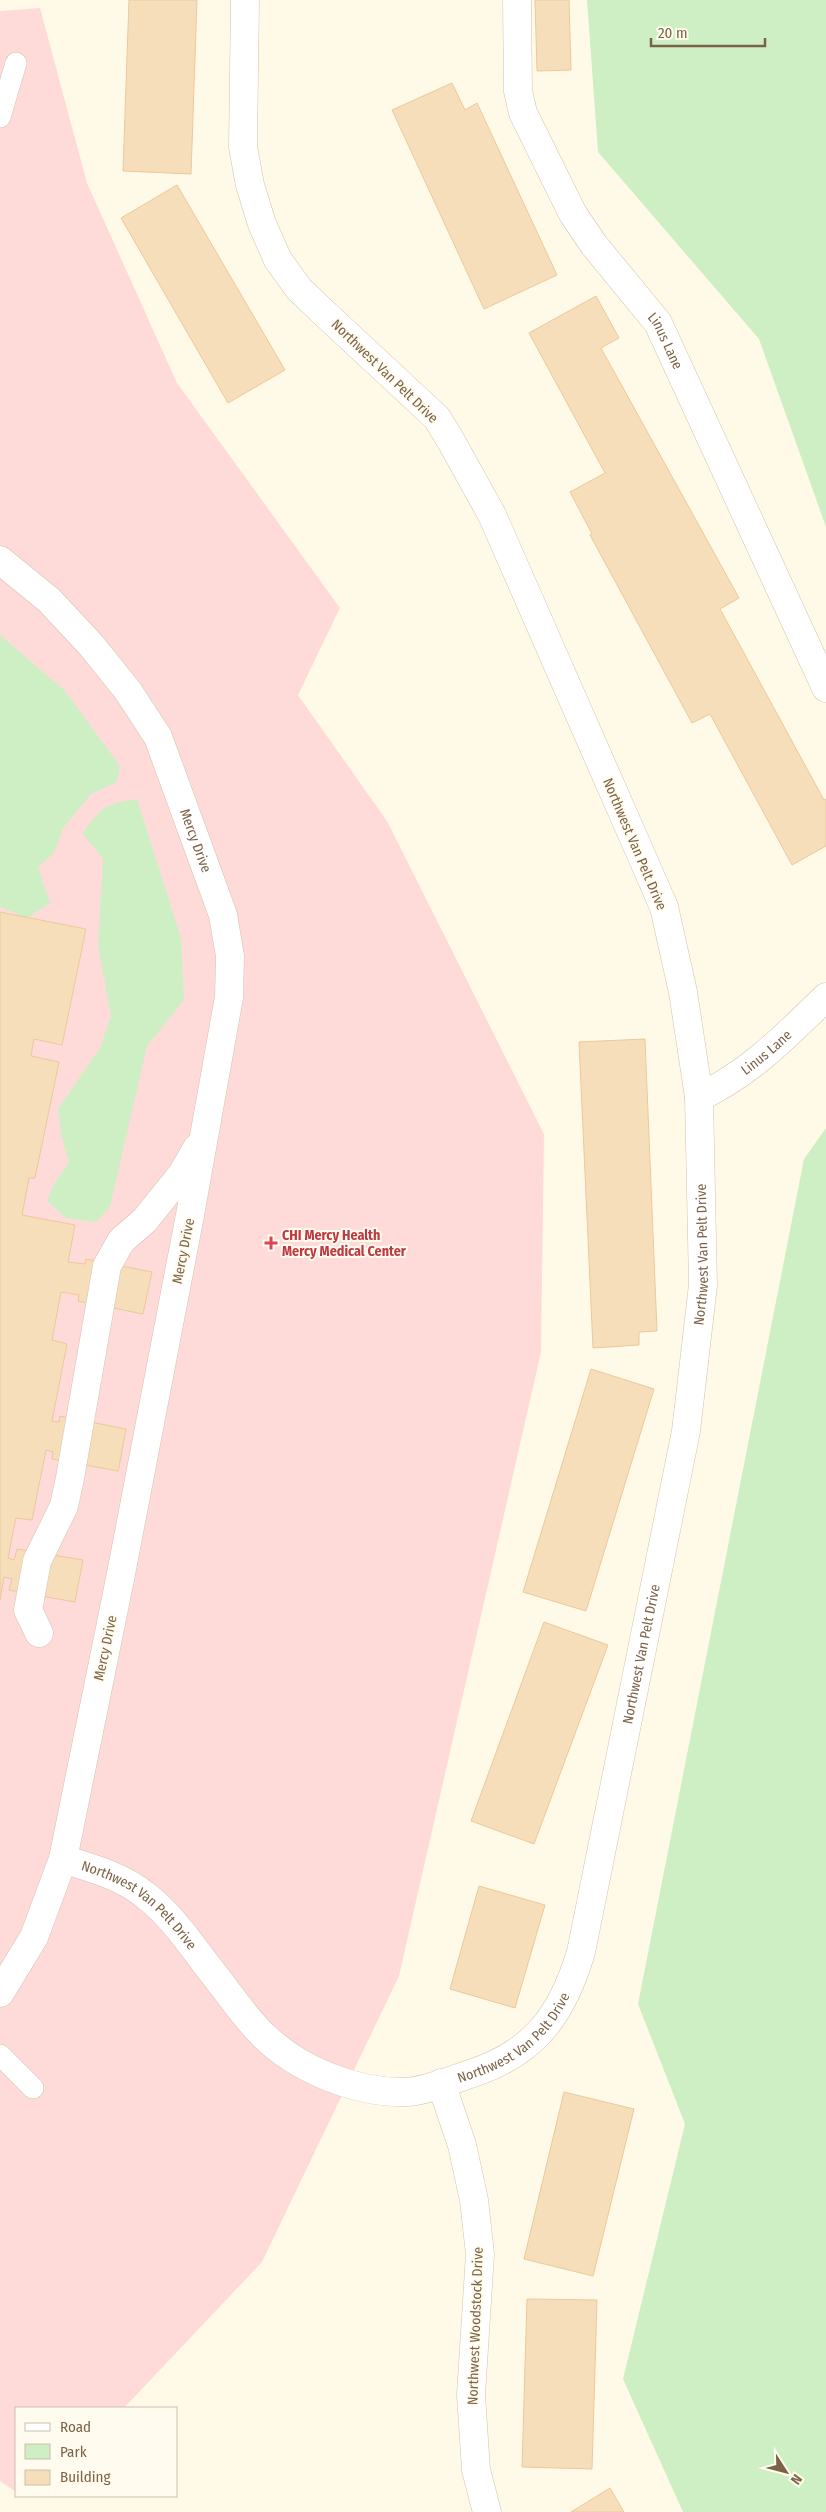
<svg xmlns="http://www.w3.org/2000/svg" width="826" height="2512" viewBox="0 0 826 2512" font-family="'Fira Sans Condensed',sans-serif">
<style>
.medical{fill:#fedbd9}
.green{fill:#cdefc3}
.building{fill:#f7debb;stroke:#ecc89a}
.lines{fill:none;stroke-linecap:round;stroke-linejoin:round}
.service-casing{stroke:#d3c3ab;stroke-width:22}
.minor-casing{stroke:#d3c3ab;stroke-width:29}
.tertiary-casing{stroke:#d3c3ab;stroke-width:29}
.service{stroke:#fff;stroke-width:21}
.minor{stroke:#fff;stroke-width:28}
.tertiary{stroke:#fff;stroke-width:28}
.health-dot{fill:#e0444e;stroke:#fffcef;stroke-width:2}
.labels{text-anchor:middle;stroke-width:4;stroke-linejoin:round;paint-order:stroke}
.street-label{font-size:14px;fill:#7c6347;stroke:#fffcef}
.health-label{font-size:14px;font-weight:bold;fill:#be3a42;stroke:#fffcef;text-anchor:start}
</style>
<rect width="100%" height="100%" fill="#fffae7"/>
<path class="medical" d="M40 8 87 183 177 383 340 608 298 695 387 821 544 1134 541 1352 399 1976 262 2262 124 2408H16V2492L0 2481V11Z"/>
<path class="green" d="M587 0H826V527L759 339 598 152Z
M0 635 65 691 120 766 117 782 91 794 63 828 54 853 38 867 50 903 27 918 0 907Z
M137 799 181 938 184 1000 147 1046 110 1207 96 1222 66 1218 47 1201 54 1184 69 1162 61 1134 58 1109 100 1048 111 1016 98 946 103 859 82 833C102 808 105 803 137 799Z
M826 1128V2512H683L623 2379 685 2124 638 2004 804 1159Z"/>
<path class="building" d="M129 0H197L191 174 123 171Z
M535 0H569L571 70 537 71Z
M452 83 465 110 477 103 557 275 484 309 392 110Z
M177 185 285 370 228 403 121 218Z
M596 296 619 338 601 348 739 598 720 609 824 800 826 799V846L792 865 710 714 692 723 590 535 592 534 570 492 605 473 529 333Z
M0 912 86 929 62 1045 34 1039 31 1056 59 1062 35 1178H29L22 1215 75 1225 68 1262 85 1264 86 1259 152 1272 143 1314 78 1301 79 1295 61 1292 52 1340 67 1344 52 1421 59 1422 60 1416 126 1429 119 1467 118 1471 52 1459 53 1452 46 1450 32 1520 16 1518 8 1558 14 1560 17 1549 83 1560 75 1602 9 1590 12 1579 4 1577 0 1600Z
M645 1039 657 1331 639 1332V1345L593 1348 579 1042Z
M591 1369 654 1389 586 1611 523 1592Z
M544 1622 608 1645 534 1844 471 1821Z
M479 1886 545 1905 515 2008 450 1989Z
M564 2092 634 2109 593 2276 524 2259Z
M527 2299 597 2300 592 2469 522 2467Z
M610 2488 624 2512H571Z"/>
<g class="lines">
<defs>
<path id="service" d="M0 117 16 63
M0 2055 33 2088"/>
<g id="minor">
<path id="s1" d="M517 0 518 91 523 113 573 214 594 245 658 323 826 688"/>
<path id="s2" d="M699 1097C748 1075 788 1034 826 997"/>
<path id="s3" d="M63 1859C91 1868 122 1876 145 1895 169 1913 187 1939 205 1963 224 1986 243 2016 264 2036 299 2070 356 2093 405 2092 424 2092 452 2080 470 2074 535 2053 562 2015 581 1952L686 1431 703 1285 699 1097 683 992 664 907 492 515 451 441 437 418 323 312 299 289 278 260 262 224 250 185 243 147 245 0"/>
<path d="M441 2083 462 2145 474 2200 480 2254 471 2395 476 2470 487 2512"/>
</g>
<g id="tertiary">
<path id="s4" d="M0 560 49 600 91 645 128 691 158 737 223 915 230 956 229 997 190 1215 120 1579 63 1859 34 1937 0 1993"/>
<path d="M39 1633 28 1610 37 1561 64 1506 70 1478 107 1266 121 1241 145 1220 182 1174 197 1148"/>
</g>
</defs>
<use href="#service" class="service-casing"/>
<use href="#minor" class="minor-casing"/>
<use href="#tertiary" class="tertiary-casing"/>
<use href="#service" class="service"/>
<use href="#minor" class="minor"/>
<use href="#tertiary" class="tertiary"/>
</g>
<path class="health-dot" d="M268.5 1235.5h5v5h5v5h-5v5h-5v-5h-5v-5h5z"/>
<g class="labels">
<g class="street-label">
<text dy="5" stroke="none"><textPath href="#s1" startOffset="384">Linus Lane</textPath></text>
<text transform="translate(385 371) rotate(44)" y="5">Northwest Van Pelt Drive</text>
<text dy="5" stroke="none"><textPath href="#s4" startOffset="349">Mercy Drive</textPath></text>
<text transform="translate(635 844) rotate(67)" y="5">Northwest Van Pelt Drive</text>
<text dy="5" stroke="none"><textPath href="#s2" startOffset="81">Linus Lane</textPath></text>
<text transform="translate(183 1251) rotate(-79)" y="5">Mercy Drive</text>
<text dy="5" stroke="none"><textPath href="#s3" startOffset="1380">Northwest Van Pelt Drive</textPath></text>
<text transform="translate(105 1648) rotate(-78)" y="5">Mercy Drive</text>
<text dy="5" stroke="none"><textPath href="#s3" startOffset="975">Northwest Van Pelt Drive</textPath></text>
<text dy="5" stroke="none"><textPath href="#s3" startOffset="91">Northwest Van Pelt Drive</textPath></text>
<text dy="5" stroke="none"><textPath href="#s3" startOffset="556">Northwest Van Pelt Drive</textPath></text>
<text transform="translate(475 2326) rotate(-88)" y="5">Northwest Woodstock Drive</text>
</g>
<g class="health-label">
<text x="282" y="1240">CHI Mercy Health<tspan x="282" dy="16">Mercy Medical Center</tspan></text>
</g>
</g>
<rect x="15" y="2407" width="162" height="90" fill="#fffcef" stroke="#cbbfac"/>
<rect x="25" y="2423" width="25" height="8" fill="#ffffff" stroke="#cbbfac"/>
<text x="60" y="2432" font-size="15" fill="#7c6347">Road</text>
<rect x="25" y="2444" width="25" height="15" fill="#cdefc3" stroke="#cbbfac"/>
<text x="60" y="2457" font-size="15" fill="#7c6347">Park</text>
<rect x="25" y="2470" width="25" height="15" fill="#f7debb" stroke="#cbbfac"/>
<text x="60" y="2482" font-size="15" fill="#7c6347">Building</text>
<g transform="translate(786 2472) rotate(126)" stroke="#fffcef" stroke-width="4" paint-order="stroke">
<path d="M0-4L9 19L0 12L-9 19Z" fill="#7c6347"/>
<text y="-8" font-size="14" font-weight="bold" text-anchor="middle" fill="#7c6347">N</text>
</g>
<path d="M651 38v8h114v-8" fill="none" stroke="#7c6347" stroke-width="2.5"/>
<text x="658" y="38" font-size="15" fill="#7c6347" stroke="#fffcef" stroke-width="4" paint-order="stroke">20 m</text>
</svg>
